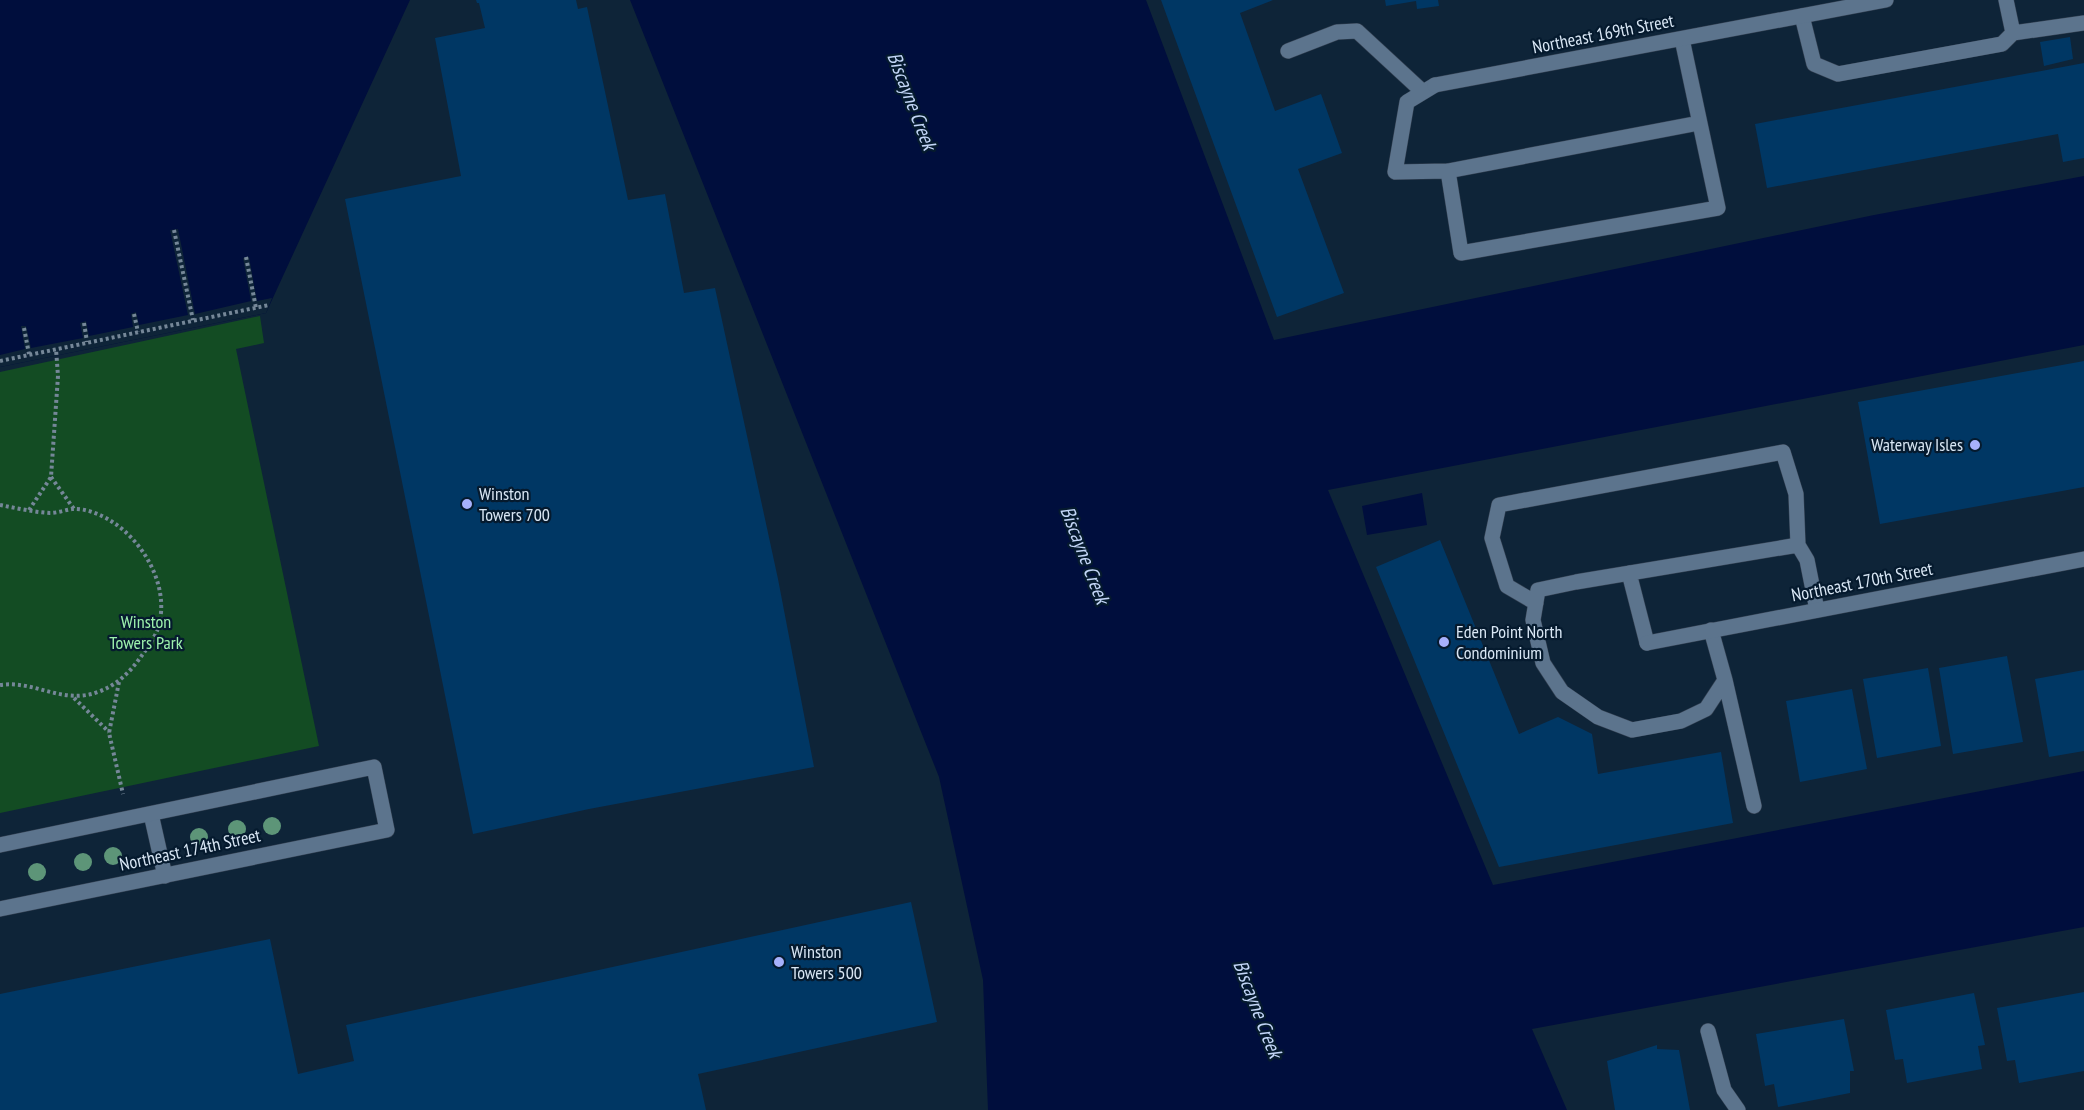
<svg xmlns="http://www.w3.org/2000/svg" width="2084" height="1110" viewBox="0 0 2084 1110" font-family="'PT Sans Narrow',sans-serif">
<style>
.green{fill:#134c23}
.water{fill:#000e3d}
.pier{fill:#0e2438}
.building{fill:#003764}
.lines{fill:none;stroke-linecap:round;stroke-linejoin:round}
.lane-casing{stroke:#344152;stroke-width:16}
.street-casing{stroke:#344152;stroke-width:16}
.secondary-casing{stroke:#344152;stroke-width:16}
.path{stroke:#758798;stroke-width:4;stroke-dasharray:3 3;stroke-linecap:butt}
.lane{stroke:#5c748d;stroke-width:15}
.street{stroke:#5c748d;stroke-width:15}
.secondary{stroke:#5c748d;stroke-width:15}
.tree{fill:#5d9578}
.poi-dot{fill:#a7b1fc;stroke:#051a2e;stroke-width:2}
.labels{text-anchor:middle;stroke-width:4.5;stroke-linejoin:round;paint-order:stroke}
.street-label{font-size:18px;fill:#d9e7f5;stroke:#051a2e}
.poi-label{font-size:18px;fill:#d9e7f5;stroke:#051a2e;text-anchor:start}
.park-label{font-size:18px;fill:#9ef2ad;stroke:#051a2e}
.water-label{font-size:20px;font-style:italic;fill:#c3d6f7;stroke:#051a2e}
</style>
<rect width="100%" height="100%" fill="#0e2438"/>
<path class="green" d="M260 316 264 343 236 349 319 746 0 813V372Z"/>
<path class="water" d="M0 0H410L266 313 0 367Z
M630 0H1146L1274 340 1874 215 2084 176V345L1328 490 1493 885 2084 771V927L1532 1029 1567 1110H988L983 980 939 777Z
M1422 493 1427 525 1367 535 1362 506Z"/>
<path class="pier" d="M178 229 195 314 251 301 243 258 249 257 257 301 272 298 266 313 0 367V355L25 349 21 326H26L31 348 83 338 80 323 86 321 89 336 133 327 131 314 136 312 139 325 188 315 170 230Z"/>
<path class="building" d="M476 0H576L578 9 587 7 628 200 665 194 684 293 715 288 778 579 814 767 589 809 473 834 345 199 461 176 435 38 485 28 479 3H477Z
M1161 0H1273L1240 13 1275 111 1321 94 1342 153 1298 169 1344 293 1277 317Z
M1385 0H1438L1439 6 1417 9 1416 1 1386 6Z
M2070 37 2073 59 2044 66 2040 42Z
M2084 63V158L2063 162 2058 134 1767 188 1755 124Z
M2084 361V487L1880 524 1858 402Z
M1440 540 1519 734 1558 717 1592 734 1598 774 1721 752 1733 823 1499 867 1376 567Z
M2007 656 2023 742 1953 754 1939 668Z
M1928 668 1941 746 1877 758 1863 679Z
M2084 670V751L2049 757 2035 679Z
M1852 689 1867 769 1800 782 1786 701Z
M911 902 937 1022 698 1074 706 1110H0V994L270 939 298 1074 354 1061 346 1025Z
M2084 992V1071L2019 1083 2015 1060 2007 1061 1997 1008Z
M1974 993 1985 1045 1978 1046 1982 1069 1907 1083 1903 1059 1895 1060 1886 1010Z
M1844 1019 1854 1071H1850V1093L1778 1107 1774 1084 1765 1086 1756 1034Z
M1657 1045V1049L1679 1050 1690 1110H1615L1607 1061Z"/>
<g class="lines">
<defs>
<path id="lane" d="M2006 0 2013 33
M1802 16 1814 64 1838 74 2002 44 2013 33 2084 23
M1288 51 1337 32 1357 31 1423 92
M1435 85 1407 102 1395 172 1448 171 1699 123
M1448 171 1461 253 1718 208 1682 39
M1629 573 1647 643
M1536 603 1507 586 1492 538 1499 505 1783 452 1796 494 1798 545 1807 560 1817 610
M1711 630 1725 680 1754 806
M1725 680 1706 709 1681 721 1632 730 1598 717 1562 692 1543 663 1533 620 1538 590 1576 582 1798 545
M151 814 165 876
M1708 1031 1724 1090 1738 1110"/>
<path id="street" d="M1435 85 1886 0
M1647 643 2084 559"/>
<path id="secondary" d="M0 845 374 767 387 830 0 909"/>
</defs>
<use href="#lane" class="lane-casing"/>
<use href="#street" class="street-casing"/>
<use href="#secondary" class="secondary-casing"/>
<path class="path" d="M174 230 193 320
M246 257 256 308
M134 314 138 332
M84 323 87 342
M24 328 29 354
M0 361 269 305
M51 477 74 509
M0 505C16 508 33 512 50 513 57 513 65 510 72 509 85 508 100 514 111 521 145 542 172 590 157 631 153 640 146 650 140 658 129 673 117 685 98 692 62 705 35 680 0 685
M29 510 51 477 58 376 56 349
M119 682 109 733 123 794
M74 698 109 732"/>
<use href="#lane" class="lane"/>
<use href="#street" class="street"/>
<use href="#secondary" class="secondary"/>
</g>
<g class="tree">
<circle cx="272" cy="826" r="9"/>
<circle cx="237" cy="829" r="9"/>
<circle cx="199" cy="837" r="9"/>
<circle cx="113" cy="856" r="9"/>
<circle cx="83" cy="862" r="9"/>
<circle cx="37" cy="872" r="9"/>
</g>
<g class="poi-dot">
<circle cx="1975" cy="445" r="6"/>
<circle cx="467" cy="504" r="6"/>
<circle cx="1444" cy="642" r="6"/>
<circle cx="779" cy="962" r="6"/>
</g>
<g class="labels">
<g class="street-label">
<text transform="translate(1603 34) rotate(-11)" y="6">Northeast 169th Street</text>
<text transform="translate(1862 582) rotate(-11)" y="6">Northeast 170th Street</text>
<text transform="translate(190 850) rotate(-12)" y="6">Northeast 174th Street</text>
</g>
<g class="poi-label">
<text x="1963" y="451" text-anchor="end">Waterway Isles</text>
<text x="479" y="500">Winston<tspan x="479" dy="21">Towers 700</tspan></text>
<text x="1456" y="638">Eden Point North<tspan x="1456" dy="21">Condominium</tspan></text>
<text x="791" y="958">Winston<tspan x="791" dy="21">Towers 500</tspan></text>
</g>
<g class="park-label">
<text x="146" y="628">Winston<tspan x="146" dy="21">Towers Park</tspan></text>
</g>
<g class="water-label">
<text transform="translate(912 101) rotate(69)" y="7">Biscayne Creek</text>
<text transform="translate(1085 555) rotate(69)" y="7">Biscayne Creek</text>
<text transform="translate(1258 1009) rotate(69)" y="7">Biscayne Creek</text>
</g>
</g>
</svg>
